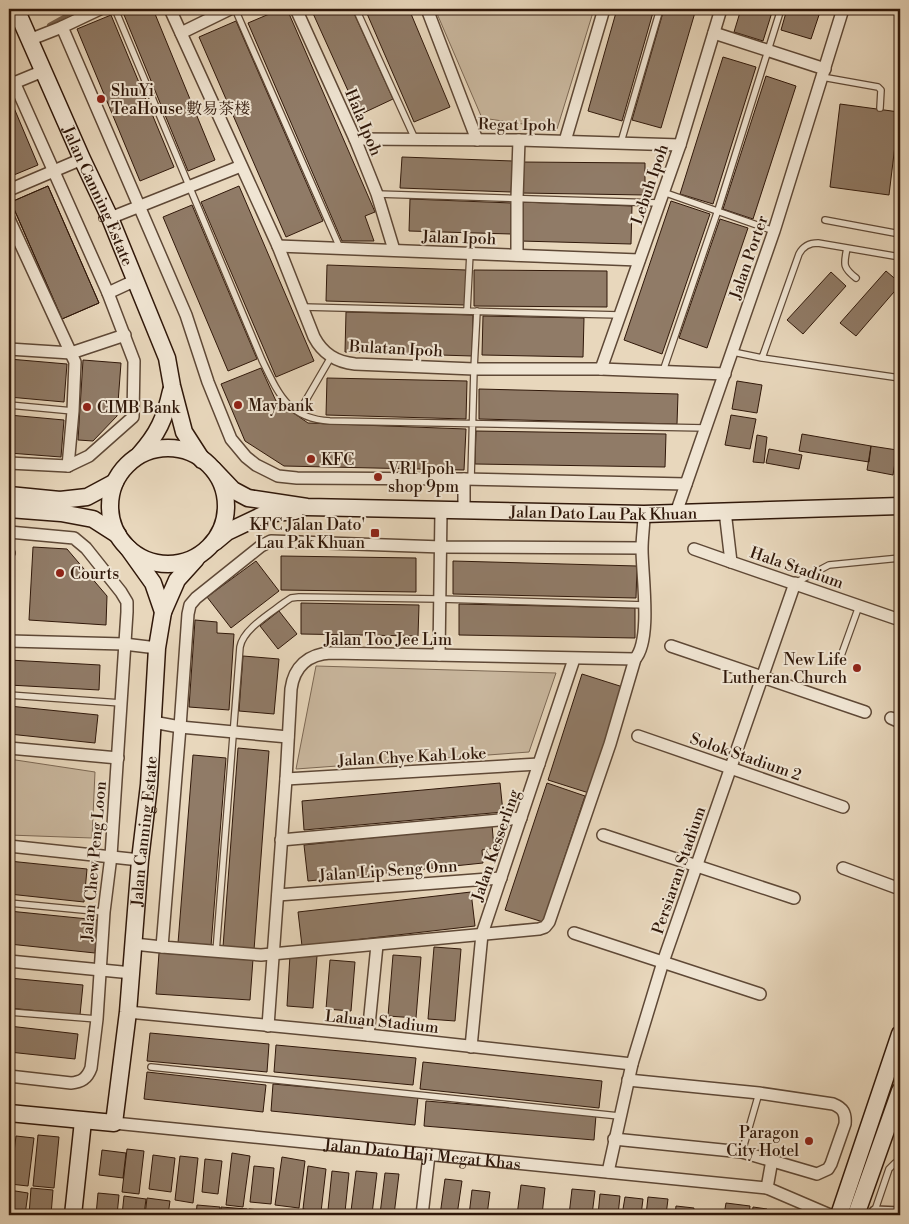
<svg xmlns="http://www.w3.org/2000/svg" width="909" height="1224" viewBox="0 0 909 1224" font-family="'Libre Bodoni','Noto Serif SC',serif">
<style>
.green{fill:#c9b79e;stroke:#7c6854}
.lines{fill:none;stroke-linecap:round;stroke-linejoin:round}
.stream{stroke:#796450;stroke-width:4}
.building{fill:#907b67;stroke:#30180a}
.lane-casing{stroke:#5e4836;stroke-width:8}
.street-casing{stroke:#5e4836;stroke-width:14}
.secondary-casing{stroke:#30180a;stroke-width:19}
.lane{stroke:#f0e5d3;stroke-width:5.5}
.street{stroke:#f0e5d3;stroke-width:11}
.secondary{stroke:#f0e5d3;stroke-width:16}
.poi-dot{fill:#8f2418;stroke:#f0e5d3;stroke-width:2}
.labels{text-anchor:middle;stroke-width:4;stroke-linejoin:round;paint-order:stroke}
.poi-label{font-size:16px;fill:#30180a;stroke:#f0e5d3;text-anchor:start}
.street-label{font-size:16px;fill:#30180a;stroke:#f0e5d3}
</style>
<rect width="100%" height="100%" fill="#e8d7bc"/>
<filter id="stains"><feTurbulence type="fractalNoise" baseFrequency=".004" numOctaves="4"/><feColorMatrix values="0 0 0 0 .2 0 0 0 0 .09 0 0 0 0 .02 0 0 0 .5 -.17"/></filter>
<radialGradient id="worn" r=".72"><stop offset=".6" stop-color="#630" stop-opacity="0"/><stop offset="1" stop-color="#630" stop-opacity=".3"/></radialGradient>
<path class="green" d="M435 9H594L557 129 482 118Z
M316 666 556 673 529 752 296 769Z
M9 759 95 772 92 838 9 835Z"/>
<g class="lines">
<path class="stream" d="M49 25 78 9"/>
</g>
<path class="building" d="M125 9H153L215 160 188 171 122 10Z
M281 9H287L375 212 365 216 374 241H342L248 23Z
M311 9H352L393 99 359 115Z
M365 9H409L450 107 414 122Z
M617 9H654L622 121 588 111Z
M664 9H696L661 128 632 120Z
M741 9H773L763 41 734 32Z
M787 9H821L811 39 781 30Z
M111 15 174 167 140 181 77 29Z
M236 21 323 221 286 237 199 37Z
M723 57 756 67 713 204 680 194Z
M766 76 796 86 753 219 723 209Z
M9 96 38 165 9 177Z
M840 104 899 112 889 195 830 187Z
M402 157 513 161 511 192 400 188Z
M522 162 645 163V195L521 193Z
M48 186 99 303 62 319 11 202Z
M48 186 99 303 62 319 11 202Z
M239 186 314 361 276 377 201 202Z
M410 199 512 203 511 234 409 231Z
M671 201 710 214 662 354 624 340Z
M521 202 632 206 631 244 520 241Z
M192 205 257 359 228 371 163 217Z
M720 219 748 228 707 348 679 338Z
M327 265 466 270 465 305 326 301Z
M474 270 607 271V307L474 306Z
M886 271 900 283V285L856 336 840 323Z
M831 272 846 286 803 334 787 320Z
M346 312 473 315 472 356 345 352Z
M483 316 584 318 583 357 482 355Z
M9 359 67 364 64 402 9 397Z
M83 360 121 363 117 416 93 441 78 440Z
M261 368 276 401 308 423 466 429 464 470 284 466 245 441 221 384Z
M327 378 467 381 466 419 326 415Z
M737 381 762 385 757 413 732 409Z
M479 389 678 394 677 424 479 419Z
M9 415 64 420 61 457 9 453Z
M731 415 756 419 750 449 725 445Z
M476 431 666 434 665 467 475 464Z
M802 434 871 446 869 462 799 451Z
M757 435 767 437 764 463 753 462Z
M871 446 897 450 893 475 867 470Z
M769 449 802 455 799 469 766 463Z
M33 547 67 549 107 596 106 625 29 620Z
M281 556 416 558V592L281 590Z
M256 561 279 591 231 628 207 597Z
M453 561 637 566 636 598 453 594Z
M301 603 419 605 418 636 301 634Z
M459 604 635 608V638L459 635Z
M279 611 297 634 278 649 260 626Z
M195 620 217 622V633L234 634 229 710 189 707Z
M243 656 279 659 274 714 239 711Z
M9 660 100 665 99 690 9 685Z
M582 674 623 687 589 793 548 780Z
M9 706 98 715 95 743 9 734Z
M238 748 269 751 254 950 223 947Z
M193 755 226 758 211 946 178 943Z
M500 783 503 812 304 830 302 801Z
M547 783 585 796 543 922 505 910Z
M492 825 494 848 482 850 483 863 308 881 304 845Z
M9 861 87 869 84 902 9 894Z
M471 892 475 926 302 946 298 912Z
M9 911 98 920 95 953 9 944Z
M434 947 461 949 455 1021 428 1019Z
M159 953 253 959 250 1000 156 994Z
M290 955 317 956 313 1008 287 1006Z
M393 955 421 957 416 1018 388 1016Z
M330 960 355 962 351 1011 326 1009Z
M9 978 83 985 80 1015 9 1008Z
M9 1026 78 1034 75 1059 9 1052Z
M150 1033 269 1044 267 1072 147 1061Z
M276 1045 416 1058 413 1085 274 1072Z
M423 1062 602 1081 599 1108 420 1089Z
M147 1072 266 1085 263 1112 144 1099Z
M273 1084 418 1097 415 1125 271 1111Z
M426 1101 596 1115 594 1140 424 1126Z
M38 1135 59 1137 54 1188 33 1186Z
M16 1136 34 1138 28 1186 10 1184Z
M127 1149 144 1151 139 1194 122 1192Z
M102 1150 126 1153 123 1178 99 1175Z
M232 1153 250 1156 243 1207 226 1205Z
M153 1155 175 1158 171 1192 149 1189Z
M180 1156 198 1158 193 1203 175 1200Z
M282 1157 305 1161 299 1208 275 1205Z
M205 1159 222 1161 218 1194 202 1192Z
M254 1166 274 1168 271 1204 250 1202Z
M308 1166 326 1169 321 1212 303 1209Z
M332 1171 349 1173 345 1212 328 1210Z
M356 1171 377 1173 372 1214 351 1211Z
M385 1173 399 1174 394 1215 380 1214Z
M445 1179 462 1181 457 1215H440Z
M521 1185 545 1188 542 1215H517Z
M31 1188 53 1190 51 1215H29Z
M572 1189 595 1191 592 1215H569Z
M9 1190 28 1193 25 1215H9Z
M472 1190 490 1192 487 1215H469Z
M98 1193 119 1195 117 1215H96Z
M600 1194 620 1196 618 1215H598Z
M124 1196 146 1199 144 1215H122Z
M625 1197 643 1199 641 1215H622Z
M648 1197 668 1199 666 1215H646Z
M147 1198 170 1201 168 1215H145Z
M726 1203 750 1206 749 1215H724Z
M197 1205 220 1207 219 1215H196Z
M676 1206 694 1208 693 1215H675Z
M221 1207 247 1209 246 1215H221Z
M753 1207 767 1209 766 1215H752Z
M249 1209 271 1211V1215H248Z
M699 1210 720 1213 719 1215H698Z"/>
<g class="lines">
<defs>
<path id="lane" d="M115 9 262 360C278 393 288 419 330 421L706 428
M235 9 340 248
M356 9 415 139
M822 77 878 87 881 90 880 108
M621 142 660 9
M663 192 774 231
M377 194 659 203
M825 220 900 234
M847 248C844 264 842 267 856 278
M303 307 620 315
M467 311 470 253
M733 352 762 358 900 378
M762 358 799 254C803 246 809 243 818 243L900 257
M663 371 718 210 781 9
M9 405 73 411
M299 412 331 357
M471 479 474 369 477 311
M9 553H12
M795 583 829 565 900 558
M841 656 859 606
M9 695 121 703
M9 903 104 912
M216 952 240 647C243 629 271 613 285 602L291 598 299 597 440 599 645 605
M9 1012 97 1019
M151 1067 619 1116
M742 1152 759 1093
M874 1213 889 1169 895 1163 900 1162"/>
<g id="street">
<path d="M170 9 278 246 314 337C323 354 336 362 355 364L474 369H601L725 374"/>
<path d="M296 9 355 139 377 194 394 250"/>
<path d="M427 9 477 140"/>
<path d="M62 27 186 315 208 382 231 439 246 457 256 465 278 476 297 478 464 479 686 484"/>
<path d="M181 33 230 9"/>
<path d="M714 33 825 69"/>
<path d="M29 40 62 27 100 9"/>
<path d="M9 85 43 71"/>
<path d="M355 139 519 140 680 145"/>
<path d="M565 141 604 9"/>
<path d="M9 190 82 159"/>
<path d="M110 218 241 166"/>
<path d="M9 219 75 362 73 411 68 466"/>
<path d="M278 246 639 260"/>
<path d="M517 255V198L519 140"/>
<path d="M108 293 136 280"/>
<path d="M9 349 71 353 125 335"/>
<path d="M601 369 680 145 721 9"/>
<path d="M9 463 68 466 89 456 133 417 134 361 108 293 14 82"/>
<path d="M464 511V479"/>
<path d="M725 511 731 562 900 620"/>
<path d="M676 513 774 231 843 9"/>
<path d="M9 532 74 538 86 548 121 592 127 602V612L111 856 104 912 97 1019 91 1068C87 1079 81 1082 71 1083L9 1076"/>
<path d="M642 548 442 547 271 541 261 546 196 598 190 605 188 614 180 727 162 947 261 955 539 929 545 927 549 922 610 744 635 659C652 640 642 575 642 549 642 537 644 526 644 514"/>
<path d="M694 549 731 562"/>
<path d="M9 641 124 644 157 648"/>
<path d="M671 646 865 712"/>
<path d="M439 655 441 511"/>
<path d="M891 718 900 722"/>
<path d="M153 722 180 727 288 737"/>
<path d="M638 736 843 807"/>
<path d="M9 748 118 758"/>
<path d="M286 779 539 764"/>
<path d="M603 835 794 898"/>
<path d="M281 840 521 818"/>
<path d="M9 846 140 860"/>
<path d="M843 868 900 889"/>
<path d="M278 895 501 878"/>
<path d="M574 933 760 994"/>
<path d="M134 944 162 947"/>
<path d="M9 961 132 973"/>
<path d="M128 1012 368 1035 632 1064"/>
<path d="M268 1026 286 779 291 689C294 667 308 654 331 653L635 659"/>
<path d="M368 1035 377 945"/>
<path d="M471 1047 482 934 574 659"/>
<path id="s1" d="M114 1123 767 1188 830 1215"/>
<path d="M614 1139 742 1152 817 1174 828 1169 831 1164 845 1124C846 1113 843 1108 833 1104L759 1093 628 1080"/>
<path d="M608 1172 632 1064 663 962 795 583"/>
<path d="M767 1188 772 1160"/>
<path d="M875 1212 900 1213"/>
<path d="M422 1215 429 1155"/>
</g>
<g id="secondary">
<path id="s2" d="M16 9 82 159 110 218 167 358 172 386 184 432 202 460"/>
<circle cx="168" cy="506" r="58"/>
<path d="M139 455C158 434 165 418 171 391"/>
<path id="s3" d="M213 469 233 490 248 498 307 507 644 514 900 506"/>
<path d="M9 495 60 500 87 497 115 482"/>
<path d="M9 509 61 513 93 519 118 535"/>
<path d="M215 542 227 532 265 514 295 511"/>
<path d="M163 612 177 580 196 559"/>
<path id="s4" d="M9 1113 114 1123 128 1012 140 860 149 785 157 648 163 612 153 583 128 548"/>
<path d="M73 1215 83 1121"/>
<path d="M839 1215 900 1034"/>
<path d="M856 1215 900 1091"/>
</g>
</defs>
<use href="#lane" class="lane-casing"/>
<use href="#street" class="street-casing"/>
<use href="#secondary" class="secondary-casing"/>
<use href="#lane" class="lane"/>
<use href="#street" class="street"/>
<use href="#secondary" class="secondary"/>
</g>
<g class="poi-dot">
<circle cx="101" cy="99" r="5"/>
<circle cx="238" cy="405" r="5"/>
<circle cx="87" cy="407" r="5"/>
<circle cx="311" cy="459" r="5"/>
<circle cx="378" cy="477" r="5"/>
<rect x="370" y="528" width="10" height="10" rx="2.5"/>
<circle cx="60" cy="573" r="5"/>
<circle cx="857" cy="668" r="5"/>
<circle cx="809" cy="1141" r="5"/>
</g>
<g class="labels">
<g class="poi-label">
<text x="111" y="96">ShuYi<tspan x="111" dy="18">TeaHouse 數易茶楼</tspan></text>
<text x="248" y="411">Maybank</text>
<text x="97" y="413">CIMB Bank</text>
<text x="321" y="465">KFC</text>
<text x="388" y="474">VR1 Ipoh<tspan x="388" dy="18">shop 9pm</tspan></text>
<text x="365" y="530" text-anchor="end">KFC Jalan Dato'<tspan x="365" dy="18">Lau Pak Khuan</tspan></text>
<text x="70" y="579">Courts</text>
<text x="847" y="665" text-anchor="end">New Life<tspan x="847" dy="18">Lutheran Church</tspan></text>
<text x="799" y="1138" text-anchor="end">Paragon<tspan x="799" dy="18">City Hotel</tspan></text>
</g>
<g class="street-label">
<text transform="translate(364 122) rotate(67)" y="6">Hala Ipoh</text>
<text transform="translate(517 124) rotate(1)" y="6">Regat Ipoh</text>
<text transform="translate(649 184) rotate(-71)" y="6">Lebuh Ipoh</text>
<text dy="6" stroke="none"><textPath href="#s2" startOffset="204">Jalan Canning Estate</textPath></text>
<text transform="translate(459 237) rotate(2)" y="6">Jalan Ipoh</text>
<text transform="translate(748 257) rotate(-71)" y="6">Jalan Porter</text>
<text transform="translate(396 348) rotate(3)" y="6">Bulatan Ipoh</text>
<text dy="6" stroke="none"><textPath href="#s3" startOffset="402">Jalan Dato Lau Pak Khuan</textPath></text>
<text transform="translate(797 567) rotate(19)" y="6">Hala Stadium</text>
<text x="388" y="645">Jalan Too Jee Lim</text>
<text transform="translate(412 756) rotate(-3)" y="6">Jalan Chye Kah Loke</text>
<text transform="translate(746 756) rotate(19)" y="6">Solok Stadium 2</text>
<text dy="6" stroke="none"><textPath href="#s4" startOffset="399">Jalan Canning Estate</textPath></text>
<text transform="translate(495 845) rotate(-71)" y="6">Jalan Kesserling</text>
<text transform="translate(93 861) rotate(-85)" y="6">Jalan Chew Peng Loon</text>
<text transform="translate(388 870) rotate(-4)" y="6">Jalan Lip Seng Onn</text>
<text transform="translate(678 870) rotate(-71)" y="6">Persiaran Stadium</text>
<text transform="translate(382 1021) rotate(6)" y="6">Laluan Stadium</text>
<text dy="6" stroke="none"><textPath href="#s1" startOffset="310">Jalan Dato Haji Megat Khas</textPath></text>
</g>
</g>
<rect width="909" height="1224" fill="none" stroke="#e8d7bc" stroke-width="30"/>
<rect x="10" y="10" width="889" height="1204" fill="none" stroke="#30180a" stroke-width="2.5"/>
<rect x="15" y="15" width="879" height="1194" fill="none" stroke="#30180a"/>
<rect width="100%" height="100%" filter="url(#stains)"/>
<rect width="100%" height="100%" fill="url(#worn)"/>
</svg>
